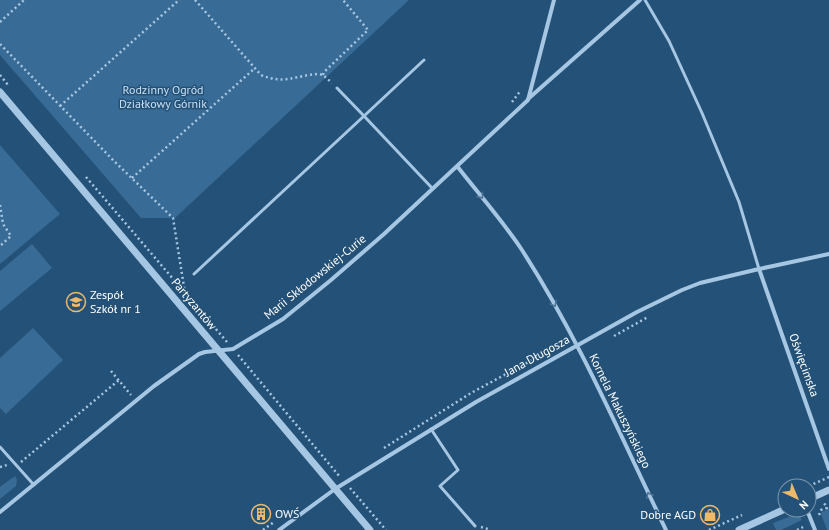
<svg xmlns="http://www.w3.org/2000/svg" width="829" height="530" viewBox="0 0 829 530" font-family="'PT Sans',sans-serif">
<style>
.green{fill:#386b95}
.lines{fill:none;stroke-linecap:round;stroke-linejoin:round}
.path{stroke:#a6c7e3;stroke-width:2.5;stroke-dasharray:2 3;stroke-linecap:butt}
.service{stroke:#a6c7e3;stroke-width:3}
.minor{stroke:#a6c7e3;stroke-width:4}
.tertiary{stroke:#a6c7e3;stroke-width:7}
.oneway{stroke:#4b7497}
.labels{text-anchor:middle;stroke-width:3;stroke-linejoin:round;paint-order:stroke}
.park-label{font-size:12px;fill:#c8e0f3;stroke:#245177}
.street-label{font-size:12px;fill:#fff;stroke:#245177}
.poi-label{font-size:12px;fill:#fff;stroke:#245177;text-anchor:start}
</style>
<rect width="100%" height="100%" fill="#245177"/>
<path class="green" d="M0 0H409L175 218H141L0 55Z
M0 145 60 214 0 264Z
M32 244 52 268 0 311V271Z
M33 328 63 360 6 414 0 408V358Z
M15 476 17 480 16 486 0 499V487Z
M829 509V530H827L821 514 822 512Z
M794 515 799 516 802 520 781 530H776L773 523Z"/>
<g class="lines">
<path class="path" d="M195 0 261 75C285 85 296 75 319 74L323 75 332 83
M0 22 24 0
M0 44 114 161 173 218 185 293
M0 75 8 85
M323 75 324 72 368 30 343 0
M512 102 521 90
M60 106 179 0
M86 177 227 342
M132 178 255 68
M0 205 3 224 11 236 0 246
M614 336 648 317
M238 355 340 477
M111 371 131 395
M384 448 471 393 547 352
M21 462 119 380
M0 467 7 465
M809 486 829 477
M350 488 386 530
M784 497 785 496
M819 515 821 510 827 508 824 503
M481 527 488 529
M263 530 274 522
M709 530 742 515
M797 530 803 527"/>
<path class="service" d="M645 0 669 41 702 113 739 202 759 269
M337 88 364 116 424 60
M194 274 364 116 432 188
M431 429 458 470 440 486 475 526
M0 447 34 485"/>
<path class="minor" d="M528 99 640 0
M457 166C478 193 501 219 520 247 578 336 620 435 666 530
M759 269 829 469
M807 510 815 530
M0 512 154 386 199 354 205 352 233 349 283 319 331 280 384 234 528 100 554 0
M279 530 335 489 476 402 637 312 682 290 700 283 759 269 829 254"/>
<path class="tertiary" d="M0 92 370 530
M809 499 829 490
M739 530 785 509"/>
</g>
<defs><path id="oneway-chevron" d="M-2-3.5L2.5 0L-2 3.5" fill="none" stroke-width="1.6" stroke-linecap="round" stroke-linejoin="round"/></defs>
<g class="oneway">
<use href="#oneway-chevron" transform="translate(481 196) rotate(51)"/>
<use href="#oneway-chevron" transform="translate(554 304) rotate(62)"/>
<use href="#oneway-chevron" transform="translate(649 495) rotate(-116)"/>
</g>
<defs>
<symbol id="school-ring" viewBox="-11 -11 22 22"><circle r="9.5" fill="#245177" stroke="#edba6a" stroke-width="1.5"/><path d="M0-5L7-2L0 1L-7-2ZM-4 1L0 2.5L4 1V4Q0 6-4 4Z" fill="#edba6a"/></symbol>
<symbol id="building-ring" viewBox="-11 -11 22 22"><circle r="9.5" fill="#245177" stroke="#edba6a" stroke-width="1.5"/><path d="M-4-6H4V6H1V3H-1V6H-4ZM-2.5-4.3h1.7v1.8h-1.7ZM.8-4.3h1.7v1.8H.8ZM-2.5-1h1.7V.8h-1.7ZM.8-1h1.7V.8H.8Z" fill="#edba6a"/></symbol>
<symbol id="shop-ring" viewBox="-11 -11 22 22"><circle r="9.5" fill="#245177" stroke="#edba6a" stroke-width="1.5"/><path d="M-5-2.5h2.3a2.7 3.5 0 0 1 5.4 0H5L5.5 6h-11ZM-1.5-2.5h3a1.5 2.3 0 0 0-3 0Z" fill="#edba6a"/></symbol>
</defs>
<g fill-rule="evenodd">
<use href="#school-ring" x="65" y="291" width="22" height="22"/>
<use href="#building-ring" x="250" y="503" width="22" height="22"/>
<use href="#shop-ring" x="699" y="504" width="22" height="22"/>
</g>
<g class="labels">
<g class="park-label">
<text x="163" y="94">Rodzinny Ogród<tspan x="163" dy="14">Działkowy Górnik</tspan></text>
</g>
<g class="street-label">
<text transform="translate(315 277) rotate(-39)" y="4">Marii Skłodowskiej-Curie</text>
<text transform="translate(194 304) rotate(50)" y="4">Partyzantów</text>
<text transform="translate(537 356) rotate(-29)" y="4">Jana Długosza</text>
<text transform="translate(804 365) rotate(70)" y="4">Oświęcimska</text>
<text transform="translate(620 411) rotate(64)" y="4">Kornela Makuszyńskiego</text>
</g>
<g class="poi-label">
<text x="90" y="299">Zespół<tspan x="90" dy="14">Szkół nr 1</tspan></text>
<text x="275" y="518">OWŚ</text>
<text x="696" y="519" text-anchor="end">Dobre AGD</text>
</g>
</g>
<g transform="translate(797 498) rotate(136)"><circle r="19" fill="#245177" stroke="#7c97ad"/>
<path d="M0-3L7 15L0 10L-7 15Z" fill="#edba6a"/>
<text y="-6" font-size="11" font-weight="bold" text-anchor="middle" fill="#ffffff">N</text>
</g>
</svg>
